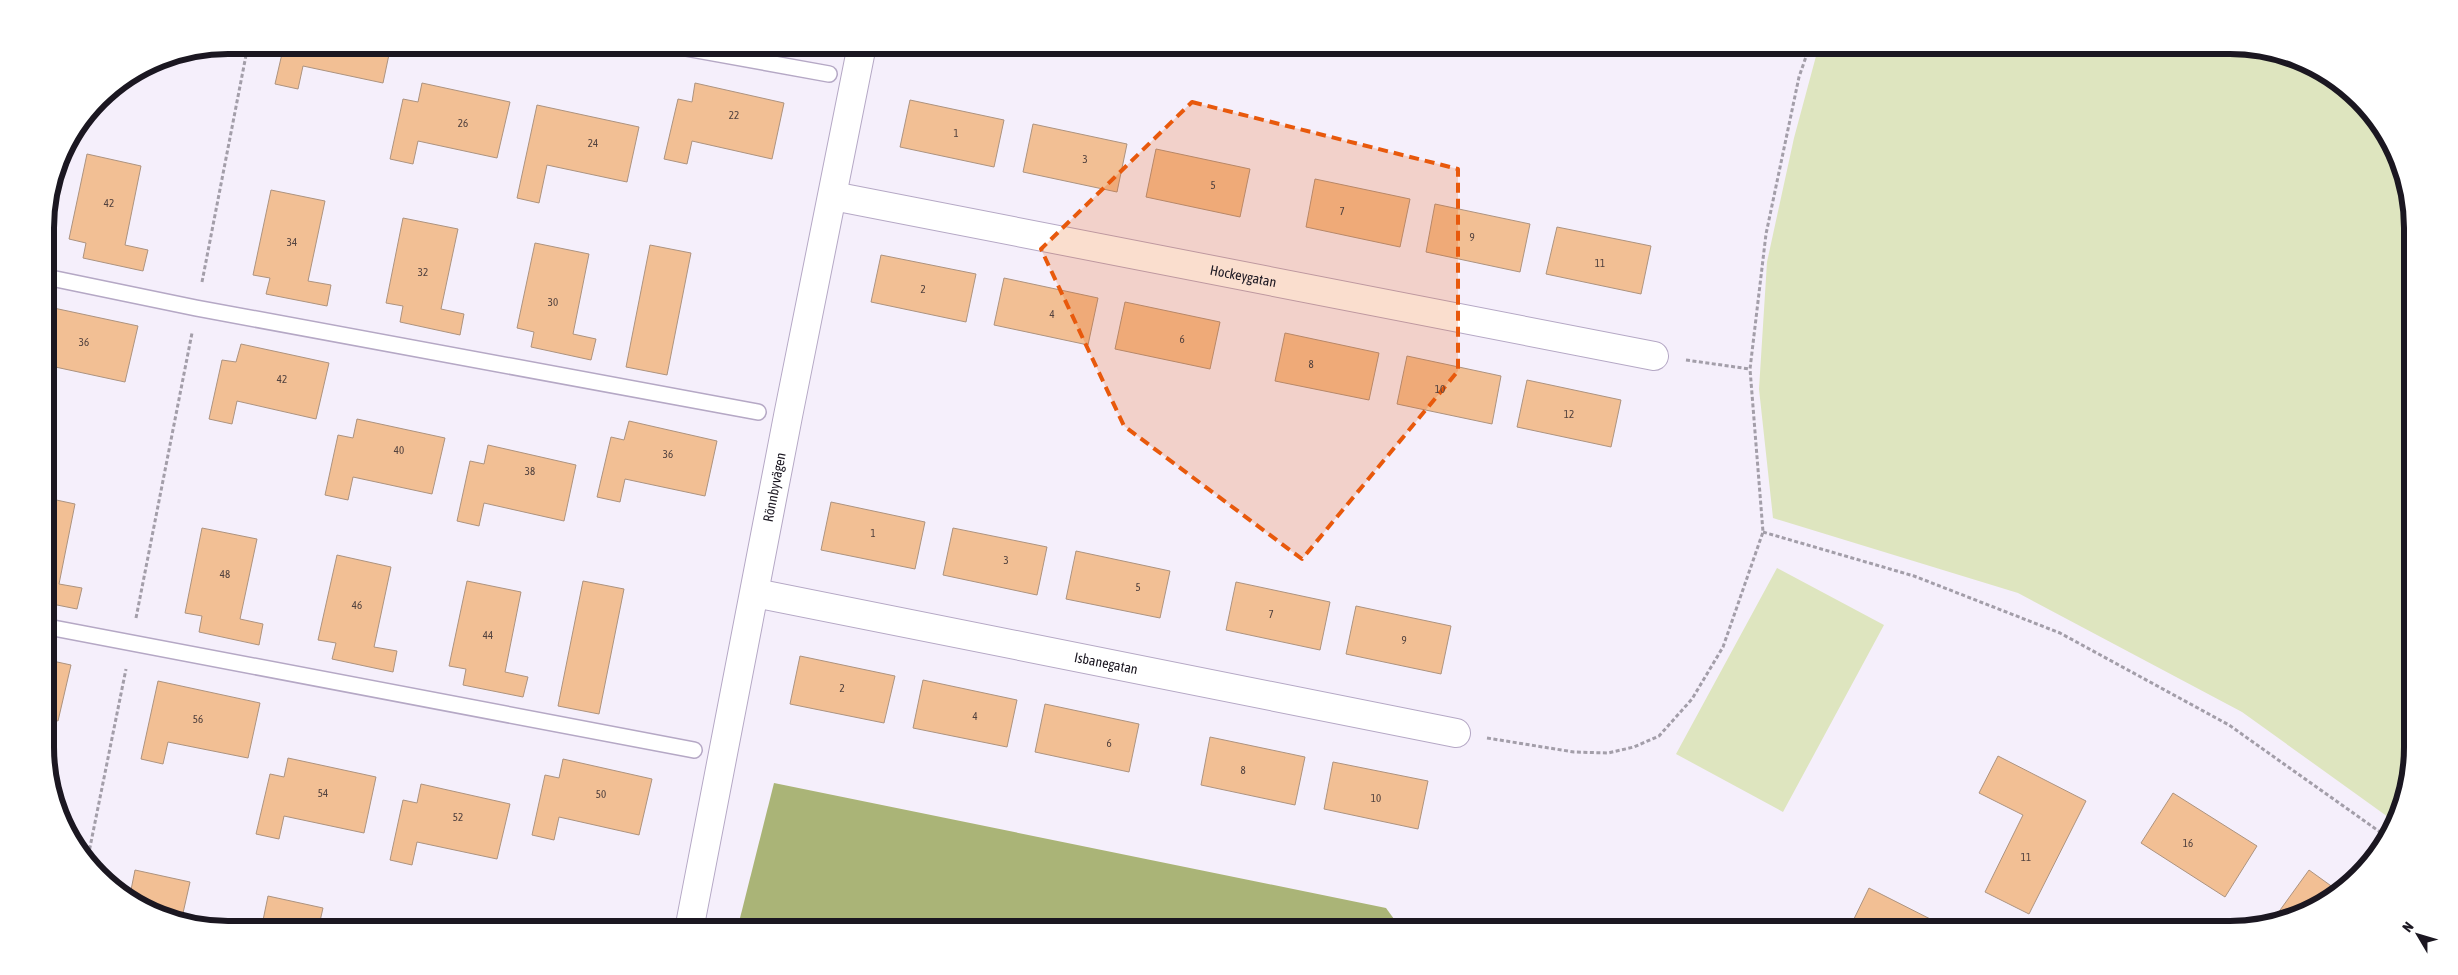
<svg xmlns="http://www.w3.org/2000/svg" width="2458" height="975" viewBox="0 0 2458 975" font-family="'Asap Condensed',sans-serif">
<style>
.green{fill:#dee5bf}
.forest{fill:#aab477}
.building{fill:#f2bf94;stroke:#ad937f}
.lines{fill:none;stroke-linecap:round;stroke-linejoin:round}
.lane-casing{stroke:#b5a8c5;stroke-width:18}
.street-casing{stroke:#b5a8c5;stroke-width:30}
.path{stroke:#a39ea9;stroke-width:3;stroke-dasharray:4 2.5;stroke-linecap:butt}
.lane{stroke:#fff;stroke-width:15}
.street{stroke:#fff;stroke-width:28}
.marked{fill:#e8590c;fill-opacity:0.2;stroke:#e8590c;stroke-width:4;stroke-dasharray:10 6;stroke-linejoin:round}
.labels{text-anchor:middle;stroke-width:5;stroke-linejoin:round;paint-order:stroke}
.number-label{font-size:11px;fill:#51413e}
.street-label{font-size:14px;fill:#1b1721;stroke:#fff}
.rim{fill:none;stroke:#1b1721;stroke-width:6}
</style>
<rect width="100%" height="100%" fill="#f5effb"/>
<path class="green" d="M1819 45H2231L2290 55 2341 82 2375 116 2411 203 2413 748 2403 807 2395 822 2242 712 2018 593 1773 518 1759 389 1767 262 1794 138Z
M1777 568 1884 625 1783 812 1676 754Z"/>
<path class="forest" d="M774 783 1386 908 1402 930H737Z"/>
<path class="building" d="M284 45H391L383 83 303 66 298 89 275 84Z
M422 83 510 102 497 158 418 141 413 164 390 159 403 99 418 102Z
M695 83 784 103 772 159 692 141 687 164 664 159 678 99 692 102Z
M910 100 1004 120 994 167 900 147Z
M537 105 639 127 627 182 547 165 539 203 517 198Z
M1033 124 1127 144 1117 192 1023 172Z
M1156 149 1250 169 1240 217 1146 197Z
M87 154 141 166 125 245 148 250 143 271 83 258 86 243 69 239Z
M1315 179 1410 199 1400 247 1306 227Z
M271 190 325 201 308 281 331 285 327 306 266 294 270 278 253 275Z
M1435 204 1530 224 1520 272 1426 252Z
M403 218 458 229 441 309 464 314 460 335 400 322 403 306 386 303Z
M1557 227 1651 246 1641 294 1546 274Z
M535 243 589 254 573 334 596 339 591 360 531 347 534 332 517 328Z
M650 245 691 253 667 375 626 367Z
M881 255 976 274 966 322 871 302Z
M1004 278 1098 298 1088 345 994 325Z
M1125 302 1220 322 1210 369 1115 349Z
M49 307 138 326 125 382 46 365V323Z
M1285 333 1379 353 1369 400 1275 381Z
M241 344 329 363 316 419 237 401 232 424 209 419 222 360 236 362Z
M1407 356 1501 376 1492 424 1397 404Z
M1527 380 1621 400 1611 447 1517 427Z
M357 419 445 438 432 494 353 477 348 500 325 495 338 435 353 438Z
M629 421 717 441 705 496 625 479 620 502 597 497 611 437 624 440Z
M488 445 576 465 564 521 484 503 479 526 457 521 470 461 484 464Z
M47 498 75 504 59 584 82 588 77 609 47 603Z
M831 502 925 522 915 569 821 550Z
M202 528 257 539 240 619 263 624 259 645 199 632 202 616 185 613Z
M953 528 1047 547 1037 595 943 575Z
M1076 551 1170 571 1160 618 1066 599Z
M337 555 391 567 374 647 397 651 393 672 332 659 336 643 318 640Z
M467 581 521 592 505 672 528 677 523 697 463 685 466 669 449 666Z
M583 581 624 589 599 714 558 706Z
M1236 582 1330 602 1320 650 1226 630Z
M1356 606 1451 626 1441 674 1346 654Z
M800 656 895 676 884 723 790 704Z
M48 660 71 665 58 721 48 718Z
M923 680 1017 700 1007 747 913 728Z
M158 681 260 703 248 758 168 742 163 764 141 759Z
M1045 704 1139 724 1129 772 1035 752Z
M1210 737 1305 757 1295 805 1201 785Z
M1998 756 2086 801 2029 914 1985 892 2023 815 1979 793Z
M288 758 376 777 364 833 284 816 279 839 256 834 270 774 284 777Z
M563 759 652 779 639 835 559 817 554 840 532 835 545 775 559 778Z
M1333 762 1428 781 1418 829 1324 809Z
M421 784 510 804 497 859 417 842 412 865 390 860 403 800 417 803Z
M2173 793 2257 846 2225 897 2141 843Z
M135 870 190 882 181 922 168 920 130 895Z
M2309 870 2341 893 2290 920 2270 924Z
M1869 888 1952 930H1861L1851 925Z
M268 896 323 908 318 930H261Z
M400 920 446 930H398Z
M516 921 559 929V930H514Z"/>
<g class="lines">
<defs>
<path id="lane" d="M669 45 829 74
M46 277 196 308 758 412
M48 627 694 750"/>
<g id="street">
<path id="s1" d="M833 196 1654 356"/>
<path id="s2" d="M755 593 1456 733"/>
<path id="s3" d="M689 930 788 416 862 45"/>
</g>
</defs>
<use href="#lane" class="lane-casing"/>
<use href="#street" class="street-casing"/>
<path class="path" d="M202 282 248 45
M1686 360 1750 369
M1763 532 1914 576 2060 633 2229 725 2387 837
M136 618 192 333
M1487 738 1574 752 1608 753 1634 747 1659 736 1692 699 1723 647 1763 532 1750 369 1766 234 1799 77 1810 45
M87 862 126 669"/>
<use href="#lane" class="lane"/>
<use href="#street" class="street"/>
</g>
<path class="marked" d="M1192 102 1458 169V371L1302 559 1124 426 1041 249Z"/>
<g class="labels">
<g class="number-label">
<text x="734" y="119">22</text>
<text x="463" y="127">26</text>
<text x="956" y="137">1</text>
<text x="593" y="147">24</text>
<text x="1085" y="163">3</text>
<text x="1213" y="189">5</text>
<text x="109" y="207">42</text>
<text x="1342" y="215">7</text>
<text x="1472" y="241">9</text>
<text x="292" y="246">34</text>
<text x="1600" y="267">11</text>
<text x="423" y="276">32</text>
<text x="923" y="293">2</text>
<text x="553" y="306">30</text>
<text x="1052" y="318">4</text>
<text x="1182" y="343">6</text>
<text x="84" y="346">36</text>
<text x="1311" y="368">8</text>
<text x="282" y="383">42</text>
<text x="1440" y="393">10</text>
<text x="1569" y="418">12</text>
<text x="399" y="454">40</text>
<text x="668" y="458">36</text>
<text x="530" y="475">38</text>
<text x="873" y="537">1</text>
<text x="1006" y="564">3</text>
<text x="225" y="578">48</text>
<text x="1138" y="591">5</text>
<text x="357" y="609">46</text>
<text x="1271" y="618">7</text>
<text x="488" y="639">44</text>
<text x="1404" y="644">9</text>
<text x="842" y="692">2</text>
<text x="975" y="720">4</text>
<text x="198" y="723">56</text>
<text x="1109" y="747">6</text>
<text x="1243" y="774">8</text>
<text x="323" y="797">54</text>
<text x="601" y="798">50</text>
<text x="1376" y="802">10</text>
<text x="458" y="821">52</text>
<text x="2188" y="847">16</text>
<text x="2026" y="861">11</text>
</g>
<g class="street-label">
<text dy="5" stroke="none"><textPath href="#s1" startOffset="418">Hockeygatan</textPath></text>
<text dy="5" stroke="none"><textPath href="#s3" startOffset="451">Rönnbyvägen</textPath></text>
<text dy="5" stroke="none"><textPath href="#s2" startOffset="358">Isbanegatan</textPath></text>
</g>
</g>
<path d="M0 0H2458V975H0ZM228 54H2230A174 174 0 0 1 2404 228V747A174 174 0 0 1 2230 921H228A174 174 0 0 1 54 747V228A174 174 0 0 1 228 54Z" fill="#fff" fill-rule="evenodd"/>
<path class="rim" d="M228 54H2230A174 174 0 0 1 2404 228V747A174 174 0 0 1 2230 921H228A174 174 0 0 1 54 747V228A174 174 0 0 1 228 54Z"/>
<g transform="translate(2418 935) rotate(308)" stroke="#ffffff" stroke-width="4" paint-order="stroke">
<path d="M0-4L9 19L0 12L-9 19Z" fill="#1b1721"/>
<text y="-8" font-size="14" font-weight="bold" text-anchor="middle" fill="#1b1721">N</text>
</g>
</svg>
